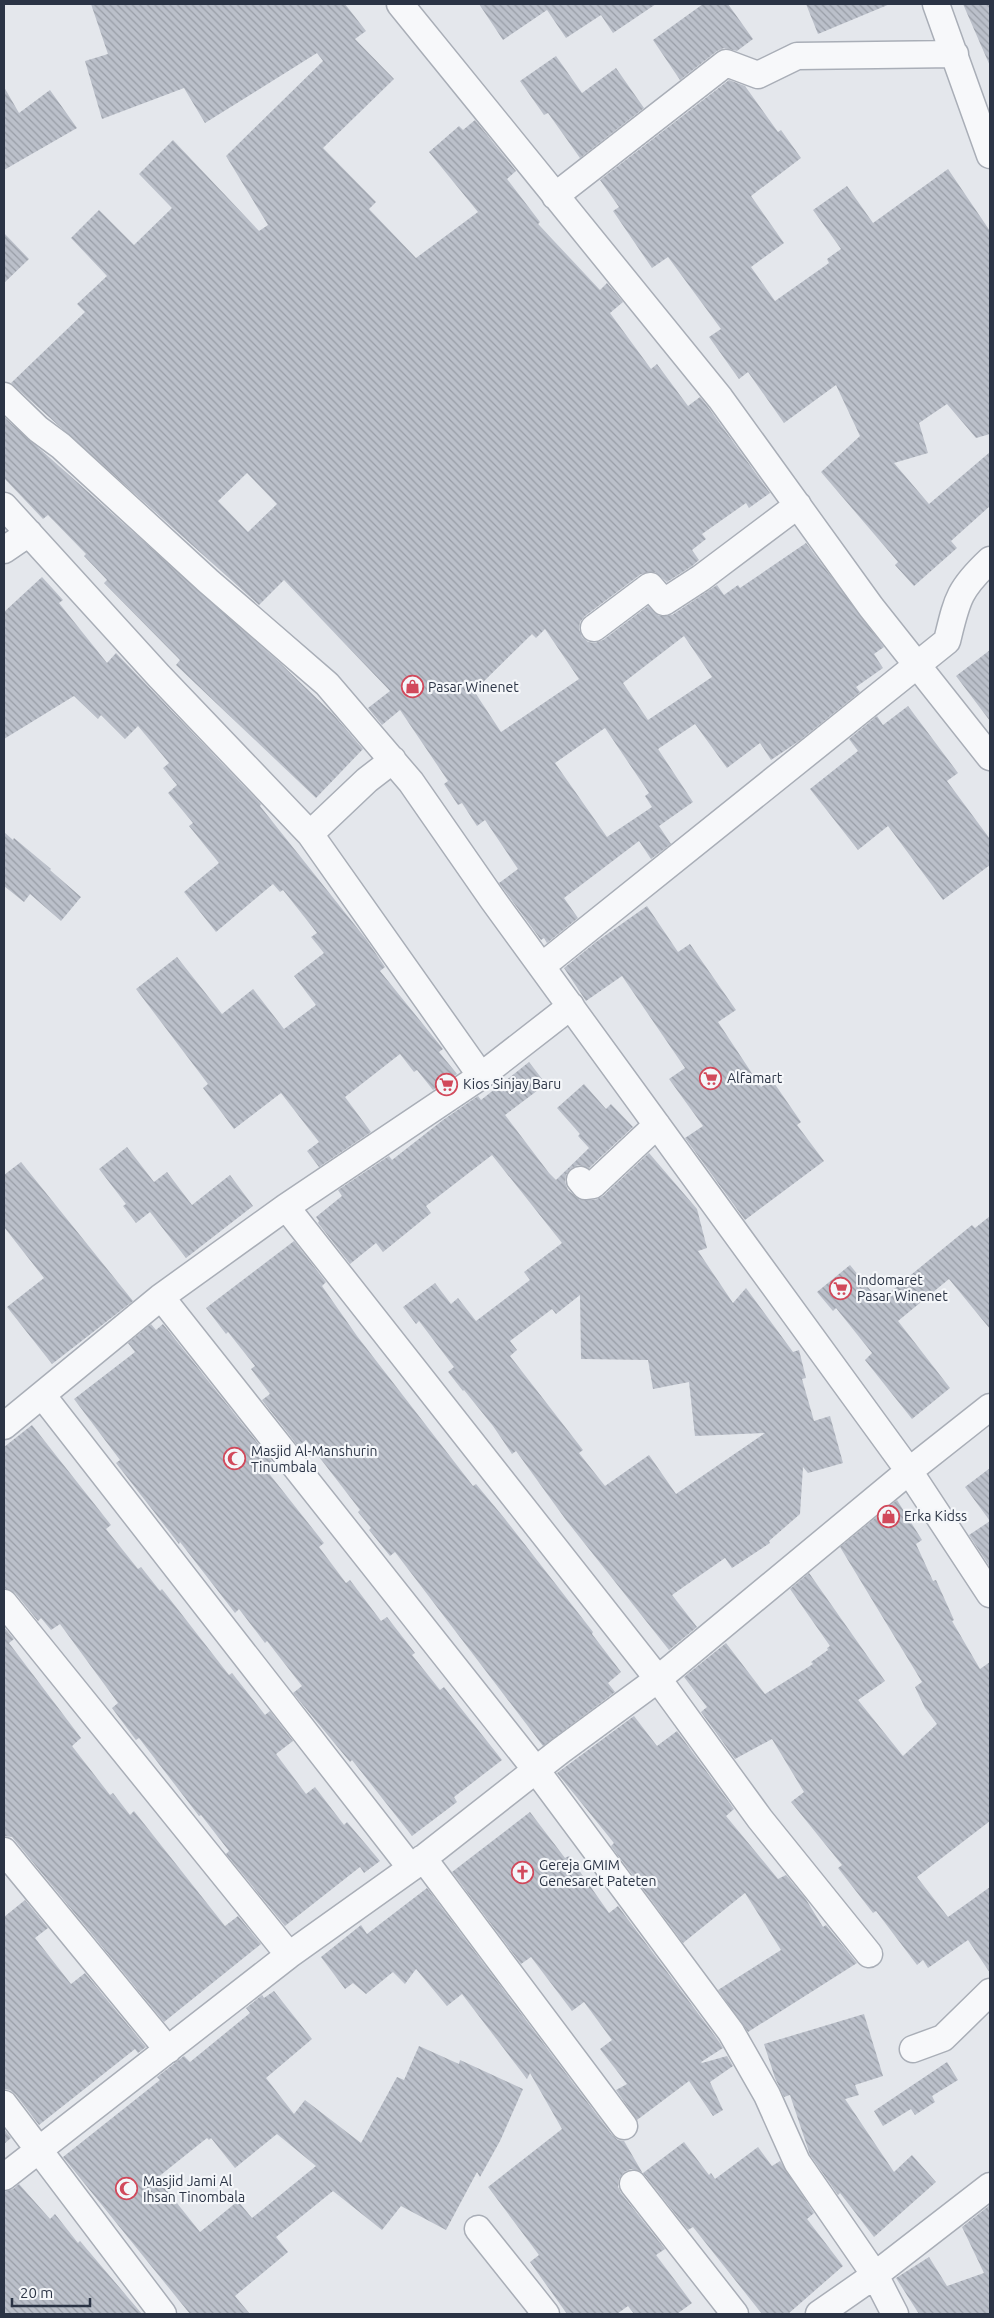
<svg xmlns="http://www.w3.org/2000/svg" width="994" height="2318" viewBox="0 0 994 2318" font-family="Ubuntu,sans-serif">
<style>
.building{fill:url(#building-back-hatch);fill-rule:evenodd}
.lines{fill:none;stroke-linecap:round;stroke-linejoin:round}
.minor-casing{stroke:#a9aeb7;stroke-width:29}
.minor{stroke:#f7f8fa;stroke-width:26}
.labels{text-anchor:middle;stroke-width:4.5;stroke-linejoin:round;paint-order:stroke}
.poi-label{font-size:14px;fill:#2b3445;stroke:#f4f6f9;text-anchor:start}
</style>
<defs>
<pattern id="building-back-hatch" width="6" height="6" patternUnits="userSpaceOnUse" patternTransform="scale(1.25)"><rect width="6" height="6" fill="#bbc0ca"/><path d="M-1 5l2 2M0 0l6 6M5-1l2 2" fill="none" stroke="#989da6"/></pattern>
</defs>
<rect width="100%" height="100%" fill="#e4e7ec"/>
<path class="building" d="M91 4H345L366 31 355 39 394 79 323 148 376 202 369 209 416 258 478 212 429 152 459 126 463 130 475 120 516 171 507 179 540 222 538 224 600 290 607 283 623 302 610 313 651 369 657 364 688 406 700 397 708 407 770 493 749 508 746 503 702 534 706 539 692 550 699 560 692 566 667 582 655 572 641 574 585 616 580 622 579 629 582 637 588 642 595 643 603 640 648 606 659 616 672 615 717 585 724 595 738 585 740 588 806 543 884 647 874 654 883 668 856 687 860 692 799 741 771 760 760 743 727 768 695 724 658 749 693 802 659 826 671 844 651 859 639 841 564 898 578 918 547 943 544 938 541 940 499 883 518 869 485 820 477 826 462 803 458 805 444 784 448 781 400 710 382 725 368 708 390 691 284 580 259 605 11 383 85 312 77 304 107 276 71 238 99 210 134 245 172 208 139 174 173 140 259 231 268 225 226 156 323 61 317 53 205 123 184 88 102 119 85 61 108 54ZM247 473 277 504 248 532 218 501ZM545 629 579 679 501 732 474 691 532 634 536 638ZM684 636 712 677 648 720 623 683ZM605 728 649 793 645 796 652 807 607 837 555 763Z
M479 4H656L613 33 601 15 566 38 547 10 503 40Z
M703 4H728L753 39 737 51 724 48 717 51 680 80 653 40Z
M806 4H890L818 34Z
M963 4H990V66Z
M556 56 582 93 616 68 644 108 580 158 548 113 544 115 520 81Z
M729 80 745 86 778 132 781 130 801 158 751 196 784 243 751 267 775 301 829 263 827 259 841 249 813 210 847 186 873 223 948 169 990 231V434L976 438 947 404 919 423 928 453 894 463 929 504 990 452V506L951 541 957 548 914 586 895 565 898 562 821 472 860 436 836 385 784 423 748 372 739 379 709 337 721 329 668 257 652 268 613 211 619 207 600 180Z
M4 87 19 113 50 90 77 128 4 170Z
M4 233 29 259 4 283Z
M4 417 279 662 333 714 363 749 316 798 176 665 180 660 104 583 107 580 84 556 86 554 48 515 43 519 4 478Z
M42 577 63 600 59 603 107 663 116 653 261 804 260 806 366 939 385 967 380 971 443 1049 439 1052 457 1074 433 1090 417 1070 414 1072 400 1054 345 1097 371 1132 319 1167 307 1151 319 1142 281 1093 234 1129 203 1088 208 1084 136 989 177 957 222 1014 253 989 284 1029 316 1005 294 976 324 953 311 937 317 933 283 890 280 892 273 884 216 932 184 892 219 863 189 826 193 823 168 793 177 785 163 768 169 763 138 726 125 739 101 715 98 719 74 696 4 739V612Z
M990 650V721L956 676Z
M908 706 958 773 947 781 990 839V865L943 900 888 826 858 850 810 789 858 751 849 739 877 716 883 725Z
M4 832 13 840 14 838 51 869 50 870 81 897 61 921 30 894 24 902 4 886Z
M647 906 678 952 690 944 736 1010 718 1022 761 1087 772 1080 801 1122 797 1125 824 1161 745 1220 685 1138 703 1126 669 1079 685 1068 622 976 586 1001 564 968 596 942Z
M529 1062 546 1084 505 1115 549 1173 556 1180 589 1148 578 1136 580 1134 557 1108 584 1084 606 1109 611 1104 633 1127 589 1168 578 1165 570 1169 566 1175 565 1182 568 1190 580 1200H595L603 1196 649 1153 697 1209 707 1248 698 1251 733 1303 746 1288 793 1352 799 1350 806 1378 802 1379 814 1421 830 1416 843 1463 808 1473 803 1467 800 1514 769 1541 770 1543 732 1568 725 1558 672 1595 697 1627 669 1650 566 1520 516 1451 512 1454 493 1426 464 1390 463 1391 448 1372 454 1367 419 1321 416 1324 403 1307 435 1283 451 1304 458 1298 476 1321 530 1280 524 1272 562 1243 492 1155 426 1206 431 1213 383 1252 376 1243 350 1264 318 1223 319 1221 316 1217 342 1196 338 1190 389 1156 392 1160 443 1120 478 1096 481 1100ZM580 1295 581 1359 648 1360 653 1389 689 1382 695 1436 765 1433 676 1494 649 1455 605 1486 579 1453 583 1450 510 1356 517 1350 510 1341 552 1309 556 1314Z
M127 1147 154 1182 167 1172 192 1205 230 1175 253 1206 186 1258 150 1212 136 1223 123 1206 126 1204 99 1169Z
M21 1162 133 1301 52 1364 7 1307 44 1278 4 1227V1175Z
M990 1216V1329L949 1279 898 1321 950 1388 912 1419 865 1360 872 1353 836 1308 833 1311 817 1292 850 1265 879 1301 972 1225 975 1228Z
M294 1241 326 1282 322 1286 357 1336 473 1486 476 1484 505 1519 593 1632 592 1634 621 1672 608 1683 615 1692 543 1746 395 1552 390 1556 369 1530 371 1528 358 1512 360 1510 306 1440 298 1446 262 1400 270 1394 251 1369 255 1366 228 1332 226 1334 206 1308Z
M151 1324 156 1330 163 1324 275 1465 267 1471 324 1543 319 1547 346 1583 350 1580 381 1621 387 1617 415 1653 412 1655 440 1690 444 1687 502 1760 454 1797 457 1802 412 1836 352 1760 350 1762 293 1693 302 1686 267 1641 265 1643 239 1609 235 1613 180 1542 179 1544 116 1463 120 1460 74 1399 135 1352 128 1343Z
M32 1425 111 1525 106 1529 138 1569 141 1567 160 1591 162 1589 229 1675 232 1673 265 1715 270 1711 293 1741 276 1754 306 1794 315 1787 344 1825 347 1822 380 1861 364 1873 360 1867 285 1926 226 1854 229 1851 201 1815 199 1816 139 1738 136 1740 112 1708 118 1703 60 1624 51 1630 41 1618 38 1621 15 1593 4 1588V1447Z
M990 1468V1567L969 1535 990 1521 965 1487Z
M897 1500 922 1540 916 1544 933 1581 936 1580 954 1620 952 1621 980 1669 990 1662V1821L917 1877 948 1917 990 1887V1973L968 1940 928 1968 923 1960 917 1965 876 1911 873 1913 838 1868 842 1865 791 1802 804 1792 772 1739 735 1759 701 1712 707 1707 684 1677 726 1643 765 1694 813 1664 811 1662 828 1650 827 1648 830 1646 790 1589 809 1573 885 1681 858 1700 903 1756 937 1724 925 1708 915 1687 922 1682 840 1547Z
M4 1627 14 1639 9 1643 81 1738 72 1746 110 1795 113 1793 130 1815 134 1811 225 1926 238 1916 261 1944 164 2022 12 1837 4 1836Z
M634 1716 657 1746 677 1731 734 1809 726 1816 778 1879 786 1875 805 1898 823 1927 826 1925 857 1963 748 2032 718 1990 781 1950 745 1893 683 1943 611 1846 614 1843 557 1773Z
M530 1812 565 1858 569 1856 609 1913 618 1906 718 2040 723 2048 701 2062 702 2063 727 2056 733 2066 710 2082 723 2110 713 2116 689 2081 637 2120 616 2090 627 2084 600 2049 612 2040 584 2002 572 2011 531 1957 521 1964 452 1872Z
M427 1888 612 2135 618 2140 624 2141 642 2172 631 2169 624 2172 619 2179 618 2187 621 2193 665 2249 656 2255 692 2303 677 2314H634L628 2306 617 2314H567L530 2262 539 2255 488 2187 562 2129 530 2073 527 2079 462 1994 447 2006 416 1969 405 1984 393 1972 366 1994 353 1983 345 1989 321 1957 361 1925 367 1934Z
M25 1900 48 1928 35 1938 71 1984 85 1973 146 2047 138 2053 135 2049 39 2125 16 2095 10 2090 4 2089V1917Z
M274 1991 312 2039 266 2078 294 2114 305 2100 361 2143 397 2077 404 2080 419 2046 459 2064 460 2060 523 2089 500 2141 480 2177 477 2172 446 2230 401 2206 382 2230 333 2191 276 2237 288 2252 235 2296 250 2314H190L63 2157 160 2080 157 2077 184 2056 190 2062 250 2013 246 2008 262 1995 264 1998ZM277 2134 316 2166 252 2218 238 2201 200 2232 157 2178 207 2138 209 2140 211 2138 235 2168Z
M864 2014 883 2076 855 2085 859 2095 845 2099 894 2172 912 2155 936 2182 874 2237 840 2193 838 2195 810 2155 790 2095 784 2097 775 2078 764 2044Z
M947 2062 958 2080 932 2096 935 2102 915 2115 911 2109 883 2126 874 2111Z
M4 2129 11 2138 4 2144Z
M684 2142 709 2175 711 2173 715 2179 758 2147 772 2166 780 2161 814 2213 807 2219 843 2266 788 2314H762L693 2227 688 2230 643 2173Z
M19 2184 50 2219 55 2214 78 2243 80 2241 142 2314H4V2192L13 2189Z
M990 2205V2314H919L896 2278 929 2257 947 2286 984 2273 962 2227Z"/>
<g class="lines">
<defs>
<path id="minor" d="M400 4 720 398 871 607 990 757
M936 4 990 155
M555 196 726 63 758 75 797 56 955 54
M4 396 38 429 61 446 208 581 327 684 411 782 493 900 909 1471 990 1594
M4 506 159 676 310 834 481 1076
M4 550 29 533
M594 628 650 586 664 602 701 578 798 505
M310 834 367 780 393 760
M542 966 947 641C957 600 958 590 990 560
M580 1180 585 1186 593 1185 657 1125
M286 1207 658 1679 760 1819 869 1954
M161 1297 536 1770 731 2032 767 2095 797 2162 875 2275 895 2314
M42 1395 411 1868
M4 1426 161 1297 286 1207 481 1076 571 1006
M4 1603 289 1955
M4 1851 168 2050
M423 1858 624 2126
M913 2049 943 2038 990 1992
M4 2104 163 2314
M4 2177 289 1955 411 1868 560 1751 658 1679 909 1471 990 1407
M633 2184 735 2314
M478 2229 546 2314
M819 2314 875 2275 990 2186"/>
</defs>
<use href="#minor" class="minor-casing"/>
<use href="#minor" class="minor"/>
</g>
<defs>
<symbol id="shop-ring" viewBox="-11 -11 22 22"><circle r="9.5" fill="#f4f6f9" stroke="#d1495b" stroke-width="1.5"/><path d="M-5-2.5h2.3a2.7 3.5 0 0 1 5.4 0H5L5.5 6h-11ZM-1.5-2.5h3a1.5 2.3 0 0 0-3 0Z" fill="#d1495b"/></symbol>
<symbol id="supermarket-ring" viewBox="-11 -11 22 22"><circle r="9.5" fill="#f4f6f9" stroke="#d1495b" stroke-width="1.5"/><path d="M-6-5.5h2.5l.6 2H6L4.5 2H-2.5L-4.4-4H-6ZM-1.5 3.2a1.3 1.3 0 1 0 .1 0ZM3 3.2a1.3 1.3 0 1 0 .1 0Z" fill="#d1495b"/></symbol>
<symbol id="mosque-ring" viewBox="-11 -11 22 22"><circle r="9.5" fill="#f4f6f9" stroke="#d1495b" stroke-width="1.5"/><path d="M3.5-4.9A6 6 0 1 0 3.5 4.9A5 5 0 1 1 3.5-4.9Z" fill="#d1495b"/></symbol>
<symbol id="church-ring" viewBox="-11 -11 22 22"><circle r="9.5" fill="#f4f6f9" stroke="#d1495b" stroke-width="1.5"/><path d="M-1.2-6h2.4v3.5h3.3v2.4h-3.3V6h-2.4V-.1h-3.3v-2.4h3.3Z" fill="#d1495b"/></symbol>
</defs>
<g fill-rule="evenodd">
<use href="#shop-ring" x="400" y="674" width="25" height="25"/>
<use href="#supermarket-ring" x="698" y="1066" width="25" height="25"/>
<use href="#supermarket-ring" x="434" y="1072" width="25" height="25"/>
<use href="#supermarket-ring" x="828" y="1276" width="25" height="25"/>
<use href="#mosque-ring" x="222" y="1446" width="25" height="25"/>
<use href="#shop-ring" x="876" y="1504" width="25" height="25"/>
<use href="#church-ring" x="510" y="1860" width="25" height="25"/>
<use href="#mosque-ring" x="114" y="2176" width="25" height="25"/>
</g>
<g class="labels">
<g class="poi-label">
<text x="428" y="692">Pasar Winenet</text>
<text x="727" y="1083">Alfamart</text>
<text x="463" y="1089">Kios Sinjay Baru</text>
<text x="857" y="1285">Indomaret<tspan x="857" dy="16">Pasar Winenet</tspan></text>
<text x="251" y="1456">Masjid Al-Manshurin<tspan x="251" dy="16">Tinumbala</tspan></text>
<text x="904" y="1521">Erka Kidss</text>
<text x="539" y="1870">Gereja GMIM<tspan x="539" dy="16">Genesaret Pateten</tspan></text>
<text x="143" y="2186">Masjid Jami Al<tspan x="143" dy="16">Ihsan Tinombala</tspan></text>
</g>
</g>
<rect width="994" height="2318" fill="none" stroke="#2b3445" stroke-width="10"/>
<path d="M12 2298v8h78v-8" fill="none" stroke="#2b3445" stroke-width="2.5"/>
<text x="20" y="2298" font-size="15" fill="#2b3445" stroke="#f4f6f9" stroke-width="4" paint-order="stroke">20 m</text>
</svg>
